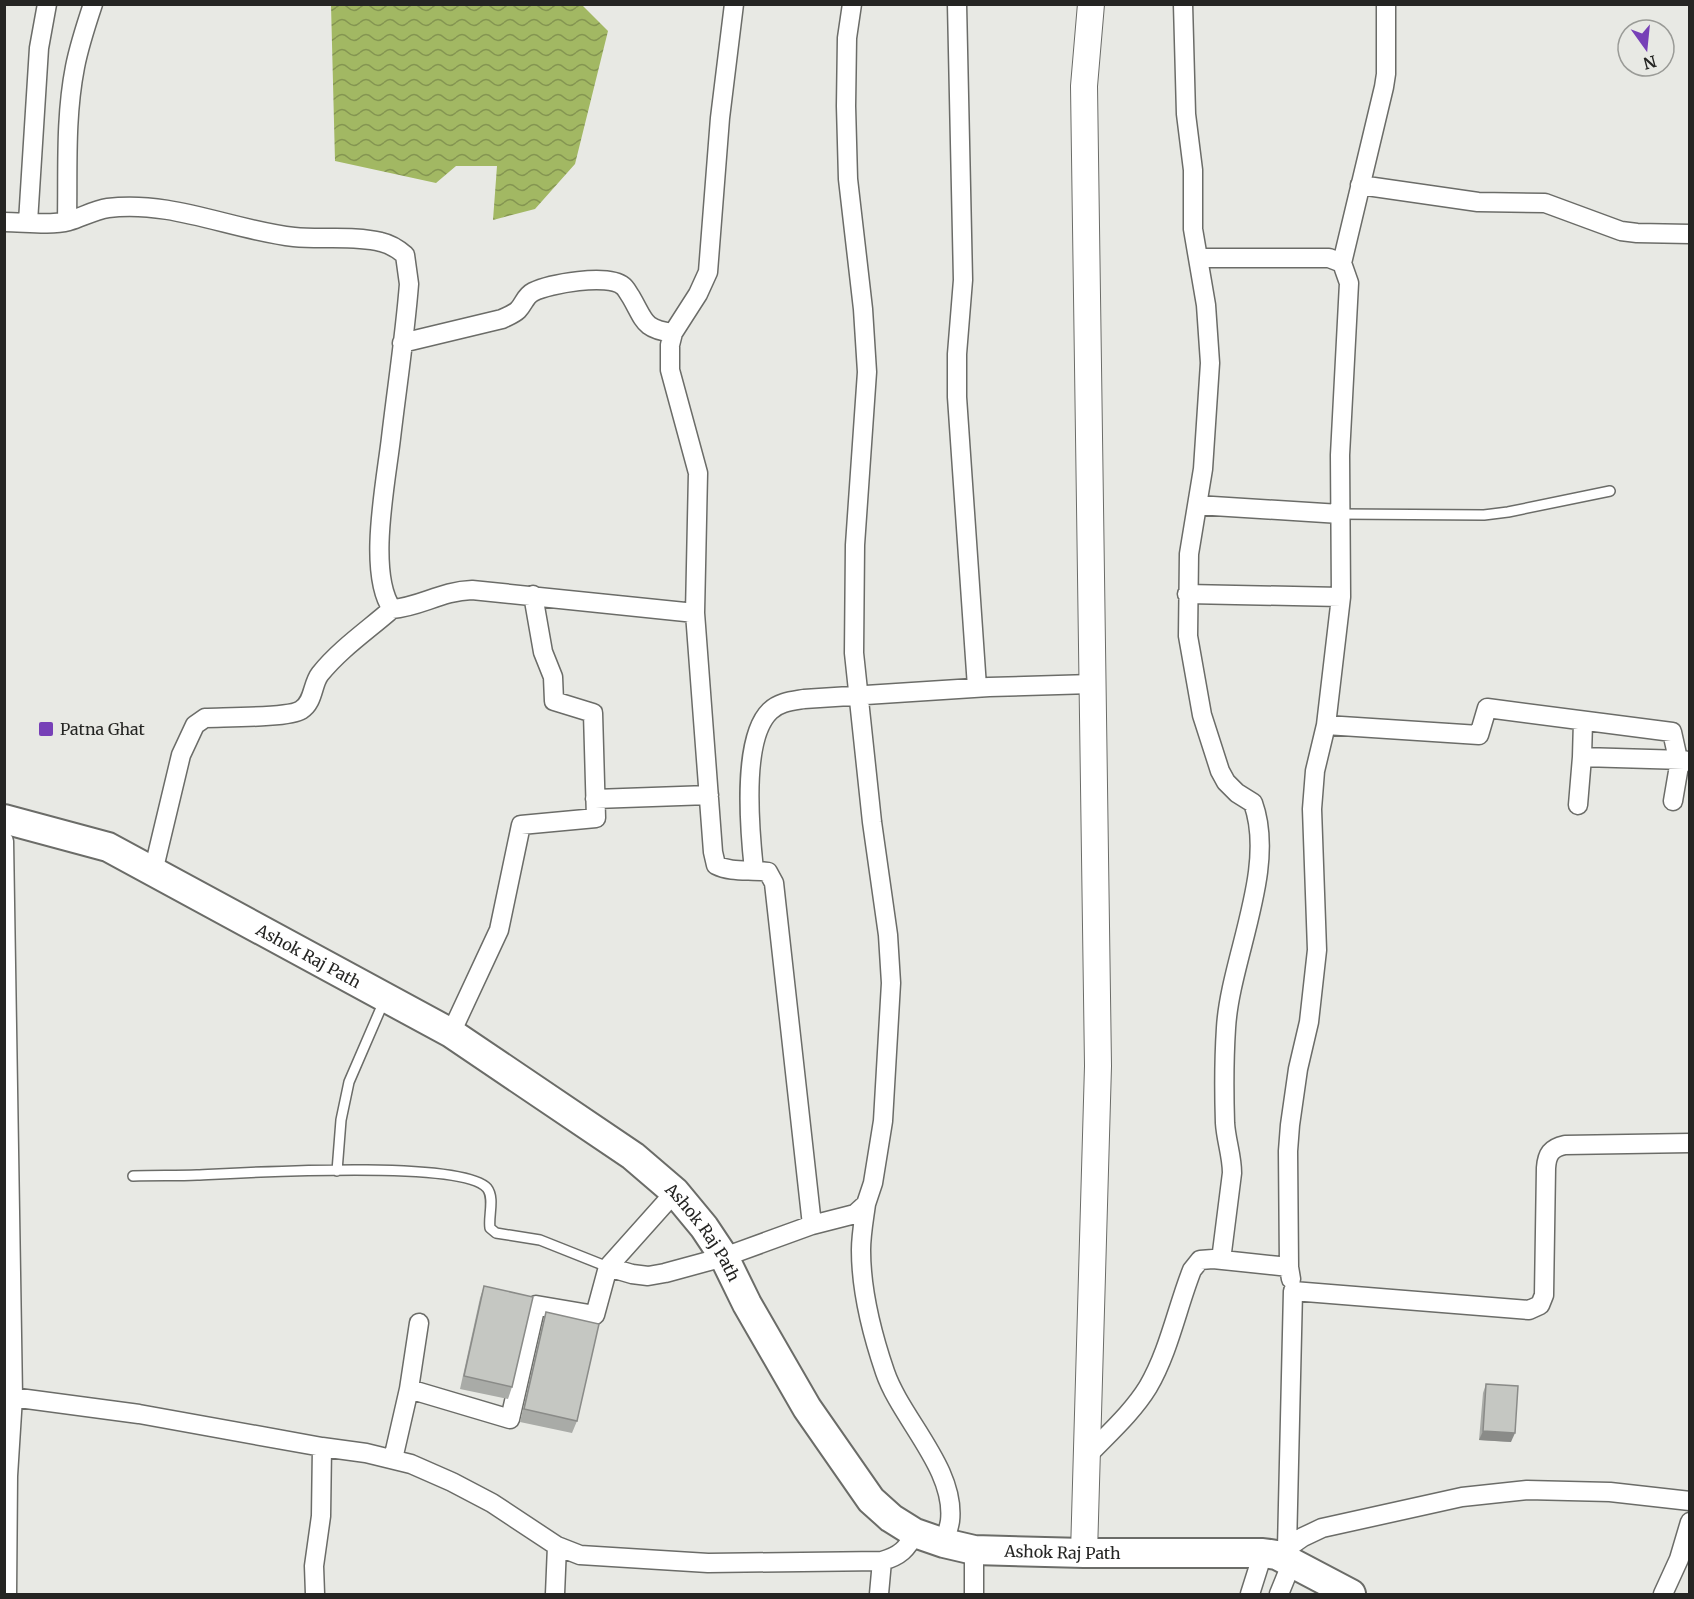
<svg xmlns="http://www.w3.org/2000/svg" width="1694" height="1599" viewBox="0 0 1694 1599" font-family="Merriweather,serif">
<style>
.water{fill:url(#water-waves)}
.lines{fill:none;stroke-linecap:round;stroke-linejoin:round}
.service-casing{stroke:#6b6c68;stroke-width:12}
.minor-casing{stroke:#6b6c68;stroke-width:21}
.secondary-casing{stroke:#6b6c68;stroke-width:28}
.primary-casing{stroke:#6b6c68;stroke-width:32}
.service{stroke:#fff;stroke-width:9}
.minor{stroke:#fff;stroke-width:18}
.secondary{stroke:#fff;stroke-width:26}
.primary{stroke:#fff;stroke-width:28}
.wall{fill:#a9aba7}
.shaded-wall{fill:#8a8b88}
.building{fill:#c5c7c2;stroke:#8a8b88;stroke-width:1.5}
.poi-dot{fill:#7740b7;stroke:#e8e9e4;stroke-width:2}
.labels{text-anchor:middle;stroke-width:5;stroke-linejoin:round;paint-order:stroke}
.poi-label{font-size:16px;fill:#252523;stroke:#e8e9e4;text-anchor:start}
.street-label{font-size:16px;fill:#252523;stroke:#e8e9e4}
</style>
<defs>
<pattern id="water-waves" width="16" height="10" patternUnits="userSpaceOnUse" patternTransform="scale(1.5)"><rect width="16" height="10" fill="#a2b863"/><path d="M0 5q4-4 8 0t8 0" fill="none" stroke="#849551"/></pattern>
</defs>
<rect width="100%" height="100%" fill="#e8e9e4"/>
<path class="water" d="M331 5H582L608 31 575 164 535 209 493 220 497 166H456L436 183 335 161Z"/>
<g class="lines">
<defs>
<path id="service" d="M1340 514 1484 515 1508 512 1610 491
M337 1171 341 1120 349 1082 384 1001
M133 1176C155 1175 176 1176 197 1175 243 1173 461 1159 487 1188 495 1198 488 1217 490 1228L496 1233 540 1240 608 1267"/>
<path id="minor" d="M957 4 963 280 957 354V397L977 687
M1183 4 1186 114 1193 170V229L1206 305 1210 363 1203 469 1189 554 1188 636 1202 715 1220 771 1226 782 1237 793 1253 803C1277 869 1230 959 1226 1028 1224 1059 1224 1092 1225 1123 1226 1140 1232 1156 1232 1173L1221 1260
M1360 185 1478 202 1545 203 1621 231 1637 233 1690 234
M67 221C68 170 65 118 75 67 79 46 86 25 93 4
M4 222C25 222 49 226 69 221 82 217 95 210 108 208 171 200 232 230 294 237 322 240 353 235 381 242 390 244 398 249 405 255L409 284C405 335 397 387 391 438 386 482 367 573 392 609 420 607 441 591 472 590L695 613 698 473 670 370V345L673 333 698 294 708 272 720 118 734 4
M28 222 39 48 47 4
M1199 258H1329L1342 263 1349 283 1340 455 1341 597 1326 725 1315 771 1312 809 1317 950 1309 1022 1298 1069 1290 1125 1288 1151 1289 1267
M1342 263 1384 87 1386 74V4
M402 343 502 319C508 316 514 314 518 310 524 304 525 296 533 292 549 284 608 273 623 286 626 288 628 293 631 297 645 321 643 329 673 333
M1197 505 1340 514
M1187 594 1341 597
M1583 721 1582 757 1684 760
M1326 725 1479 735 1487 708 1672 732 1678 759 1690 762
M595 799 709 795
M1673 801 1680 760
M1578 805 1582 757
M4 841 13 1397 8 1476 7 1594
M754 870C750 833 741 739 770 711 779 702 792 701 804 699L989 687 1092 684
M153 872 181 755 195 725 205 718C224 717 289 718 301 710 314 702 312 684 320 674 340 649 368 630 392 609
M451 1033 499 930 521 825 596 818 593 713 554 701 553 677 543 652 533 595
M866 1204C864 1219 861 1235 861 1250 861 1290 872 1334 885 1372 901 1419 956 1469 950 1521 949 1528 946 1536 944 1543
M812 1225 855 1214 866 1204 873 1183 883 1121 891 983 888 935 872 822 854 653 855 545 867 372 863 309 848 179 846 106 847 38 852 4
M608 1267 632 1274 648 1276 665 1273 724 1257 812 1225 774 883 768 872C750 869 732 873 716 865L713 852 695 613
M409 1389 419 1323
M4 1396 139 1414 322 1447 366 1453 411 1464 452 1482 492 1503 557 1546 580 1555 708 1563 882 1561C900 1556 907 1549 915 1533
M1087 1456C1108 1434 1132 1413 1148 1387 1169 1351 1177 1308 1192 1270L1200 1260 1213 1259 1289 1267 1291 1279
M393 1459 409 1389 510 1419 536 1305 595 1315 608 1267 675 1192
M1287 1548 1293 1291 1529 1310 1540 1305 1544 1295 1546 1168C1547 1154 1551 1148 1565 1145L1690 1143
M1280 1553 1303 1537 1322 1528 1462 1497 1527 1490 1610 1492 1690 1501
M315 1594 314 1566 321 1516 322 1447
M555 1594 557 1546
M879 1594 882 1561
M974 1594V1550
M1250 1594 1263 1553
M1279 1594 1292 1562
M1663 1594 1679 1559 1690 1522"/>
<path id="secondary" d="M1084 1553 1098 1066 1084 86 1091 4"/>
<g id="primary">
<path id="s1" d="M4 819 108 847 451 1033 633 1156 675 1192 704 1227 724 1257 747 1304 807 1408 871 1500 891 1518 915 1533 944 1543 974 1550 1084 1553H1263L1277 1555 1351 1594"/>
</g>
</defs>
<use href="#service" class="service-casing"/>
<use href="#minor" class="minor-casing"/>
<use href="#secondary" class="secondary-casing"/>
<use href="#primary" class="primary-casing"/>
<use href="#service" class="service"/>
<use href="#minor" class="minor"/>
<use href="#secondary" class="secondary"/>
<use href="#primary" class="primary"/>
</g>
<path class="wall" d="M484 1286 512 1387 508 1399 460 1389 480 1298Z
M546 1312 577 1421 572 1433 520 1422 542 1325Z
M1486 1384 1511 1442 1479 1440 1483 1393Z"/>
<path class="shaded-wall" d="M1483 1431 1515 1433 1511 1442 1479 1440Z"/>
<path class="building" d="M484 1286 533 1297 512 1387 464 1376Z
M546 1312 599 1324 577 1421 524 1409Z
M1486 1384 1518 1386 1515 1433 1483 1431Z"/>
<rect class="poi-dot" x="38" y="721" width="16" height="16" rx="3"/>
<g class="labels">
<g class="poi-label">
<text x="60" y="735">Patna Ghat</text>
</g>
<g class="street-label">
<text dy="6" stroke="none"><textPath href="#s1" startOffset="336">Ashok Raj Path</textPath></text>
<text dy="6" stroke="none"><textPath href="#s1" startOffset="822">Ashok Raj Path</textPath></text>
<text dy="6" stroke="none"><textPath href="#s1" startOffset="1344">Ashok Raj Path</textPath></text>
</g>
</g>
<rect width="1694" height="1599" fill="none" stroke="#252523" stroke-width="12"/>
<g transform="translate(1646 48) rotate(165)"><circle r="28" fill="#e8e9e4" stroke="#9a9b97" stroke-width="1.5"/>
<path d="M0-4.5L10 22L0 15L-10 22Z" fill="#7740b7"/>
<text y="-9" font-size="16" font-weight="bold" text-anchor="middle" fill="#252523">N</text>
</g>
</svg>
